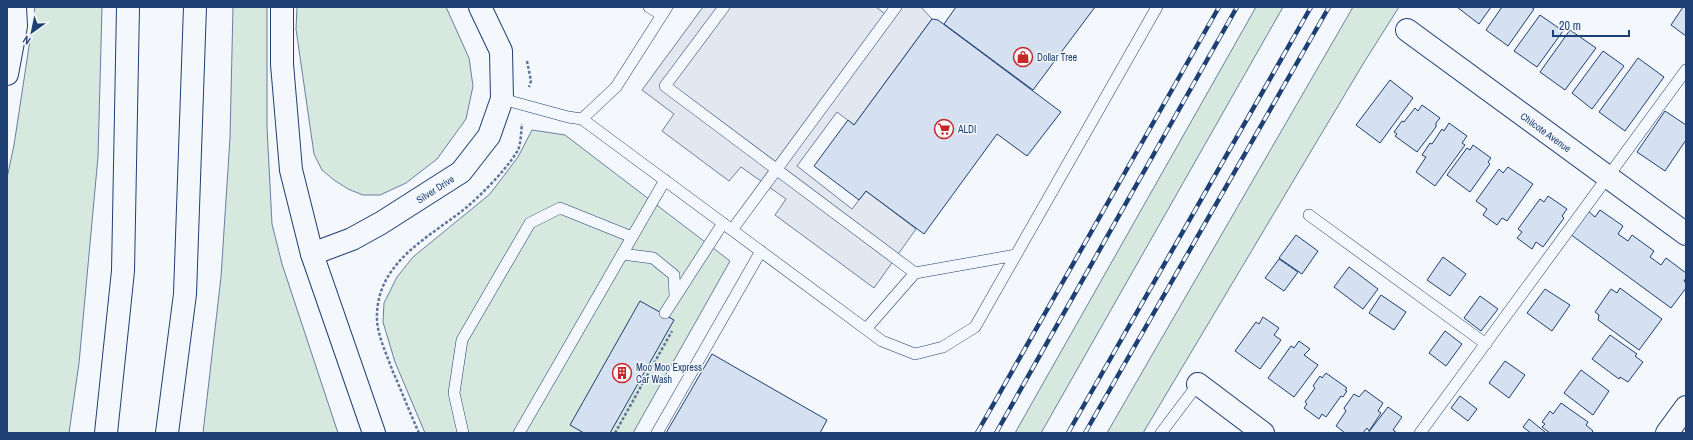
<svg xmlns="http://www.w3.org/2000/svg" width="1693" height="440" viewBox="0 0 1693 440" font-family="'Archivo Narrow',sans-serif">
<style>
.green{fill:#d7e8df;stroke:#687fa3}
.parking{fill:#e3e8f0;stroke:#687fa3}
.building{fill:#d5e0f0;stroke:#1d3f73}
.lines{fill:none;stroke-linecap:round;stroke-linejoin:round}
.lane-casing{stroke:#1d3f73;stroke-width:12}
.street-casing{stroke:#1d3f73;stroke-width:24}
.secondary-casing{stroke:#1d3f73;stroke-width:24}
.primary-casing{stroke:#1d3f73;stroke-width:24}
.highway-casing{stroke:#1d3f73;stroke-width:24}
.path{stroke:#5e769c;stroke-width:2.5;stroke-dasharray:3 2;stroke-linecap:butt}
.lane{stroke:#f4f7fb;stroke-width:11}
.street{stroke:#f4f7fb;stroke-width:22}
.secondary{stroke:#f4f7fb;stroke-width:22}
.primary{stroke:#f4f7fb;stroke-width:22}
.highway{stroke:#f4f7fb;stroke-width:22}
.rail-casing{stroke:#1d3f73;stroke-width:4.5}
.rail{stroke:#f4f7fb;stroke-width:3;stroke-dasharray:9;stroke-linecap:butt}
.labels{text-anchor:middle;stroke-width:3;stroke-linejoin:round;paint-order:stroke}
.poi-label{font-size:10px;fill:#1d3f73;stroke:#f4f7fb;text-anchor:start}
.street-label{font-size:10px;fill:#1d3f73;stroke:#f4f7fb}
</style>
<rect width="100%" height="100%" fill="#f4f7fb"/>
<path class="green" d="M35 7H102L98 157 79 363 69 433H7V178L14 145Z
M233 7H267V127L272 224 282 264 338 433H203L221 277 230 138Z
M297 7H446L469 58 473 86 466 119 437 159 406 183 380 195H363L348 189 334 180 322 170 314 154 296 29Z
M1256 7H1283L1041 433H1015Z
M1353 7H1399L1363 64 1143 433H1107Z
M532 130 565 135 730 261 633 433H425L395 362 383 322 384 303 397 277 413 257 490 194 518 157Z"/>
<path class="parking" d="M703 7H876L889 17 896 7H921L932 19 854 125 837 112 797 166 852 209 866 191 916 229 874 288 775 215 786 199 741 167 729 181 662 131 674 114 642 90Z"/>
<path class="building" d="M956 7H1095L1033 90 944 24Z
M1457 7H1491L1479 24Z
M1502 7H1531L1534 9 1508 46 1486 30Z
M1683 7H1686V36L1671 25Z
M1540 15 1563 31 1537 67 1514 51Z
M932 19 938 20 1061 112 1027 156 997 134 924 234 866 191 859 200 814 166 848 120 854 125Z
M1570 30 1596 48 1565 90 1540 72Z
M1603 51 1624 66 1592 109 1572 93Z
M1638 58 1664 77 1625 131 1599 112Z
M1390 80 1413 98 1380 143 1356 125Z
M1422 105 1440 118 1436 123V127L1417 152 1395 136 1397 134 1394 132 1402 121 1404 122 1415 108 1418 111Z
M1665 111 1686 125V140L1665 171 1637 152Z
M1449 123 1467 136 1462 143 1465 145 1435 186 1416 172 1426 157 1422 155 1430 143 1432 144 1442 129 1444 131Z
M1473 145 1491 158 1488 162 1490 164 1470 192 1447 175 1467 148 1470 150Z
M1508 167 1533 184 1507 221 1502 218 1497 225 1483 215 1487 209 1476 201 1499 169 1503 173Z
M1548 196 1567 209 1562 216 1564 218 1543 247 1536 242 1532 249 1517 238 1522 232 1518 229 1540 199 1544 202Z
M1587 210 1595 217 1600 210 1623 226 1618 234 1628 241 1632 235 1654 251 1650 257 1661 265 1666 258 1686 273V278L1684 281 1686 283V288L1671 308 1570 234Z
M1296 235 1318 251 1302 274 1279 258Z
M1443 257 1466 274 1450 296 1427 280Z
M1279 259 1298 272 1284 291 1265 278Z
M1349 267 1378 289 1363 309 1334 287Z
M1620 288 1662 319 1639 350 1598 320 1599 315 1595 312 1611 289 1617 293Z
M1545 289 1570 305 1552 331 1527 313Z
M1381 295 1406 312 1394 330 1369 313Z
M1480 296 1498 309 1481 331 1464 318Z
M640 301 674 320 610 433H584L570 425Z
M1263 317 1279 328 1274 335 1281 340 1260 369 1235 351 1256 322 1259 324Z
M1445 331 1462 344 1446 366 1429 353Z
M1610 335 1637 354 1635 356 1643 362 1628 382 1620 377 1619 379 1592 359Z
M1299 341 1310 349 1304 355 1318 365 1294 397 1268 378 1291 346 1294 348Z
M712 354 827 420 820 433H666Z
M1505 361 1525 375 1509 398 1489 383Z
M1581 370 1609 391 1593 415 1564 393Z
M1326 373 1347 388 1345 390 1347 391 1343 397 1341 396 1326 417 1322 414 1319 419 1304 408 1307 404 1305 402 1315 388 1313 386 1320 376 1322 378Z
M1365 390 1383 403 1378 411 1381 413 1369 431 1367 428 1363 433H1345L1336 426 1346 411 1344 408 1354 394 1359 397Z
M1460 396 1477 409 1468 421 1451 408Z
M1561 403 1588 422 1586 425 1593 431 1591 433H1550L1542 427 1545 424 1542 422 1550 411 1553 414Z
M1388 407 1402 417 1393 430 1397 433H1368Z
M1529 419 1545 432 1544 433H1531L1523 427Z"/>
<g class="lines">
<defs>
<path id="lane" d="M649 7 662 15
M724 7 665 86 915 273
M502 99 568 117 582 119 616 87 667 7
M582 119 882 341 915 354 943 347 975 327 1157 7
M1309 215 1486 344
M732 230 896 7
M622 254 653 258 674 275 675 297
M665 313 723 223
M866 329 915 273 1016 255
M463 433 454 393 462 340 530 223 560 208 632 237
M519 433 665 180
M657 433 761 251
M1161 433 1198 384
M1420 433 1686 70"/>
<path id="street" d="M1407 30 1686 234
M1198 384 1263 433"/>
<path id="secondary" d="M312 254 352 239 381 223 461 172 489 136 502 99 501 51 480 7"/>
<path id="primary" d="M1667 433 1686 407"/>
<path id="highway" d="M282 7V64L291 170 312 254 374 433
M7 74 16 26 15 7
M106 433 123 271 128 7
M167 433 185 294 195 7"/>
</defs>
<use href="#lane" class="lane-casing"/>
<use href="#street" class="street-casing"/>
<use href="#secondary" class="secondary-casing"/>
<use href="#primary" class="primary-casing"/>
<use href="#highway" class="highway-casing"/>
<path class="path" d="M527 61 531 81 529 87
M419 433C410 413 402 392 393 372 387 355 378 337 377 320 375 262 429 238 467 207 483 193 507 169 518 150 521 144 521 131 522 124
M615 433 672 331"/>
<use href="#lane" class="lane"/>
<use href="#street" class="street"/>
<use href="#secondary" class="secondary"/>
<use href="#primary" class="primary"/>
<use href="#highway" class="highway"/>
<defs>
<path id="rail" d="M977 433 1219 7
M996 433 1237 7
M1068 433 1311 7
M1085 433 1329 7"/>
</defs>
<use href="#rail" class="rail-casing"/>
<use href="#rail" class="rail"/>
</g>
<defs>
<symbol id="shop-ring" viewBox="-11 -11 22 22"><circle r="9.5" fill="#f4f7fb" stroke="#c62828" stroke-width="1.5"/><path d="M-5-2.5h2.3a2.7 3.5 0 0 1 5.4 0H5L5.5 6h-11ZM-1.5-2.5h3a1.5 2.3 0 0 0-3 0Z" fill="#c62828"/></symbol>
<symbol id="supermarket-ring" viewBox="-11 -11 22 22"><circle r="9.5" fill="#f4f7fb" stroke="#c62828" stroke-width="1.5"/><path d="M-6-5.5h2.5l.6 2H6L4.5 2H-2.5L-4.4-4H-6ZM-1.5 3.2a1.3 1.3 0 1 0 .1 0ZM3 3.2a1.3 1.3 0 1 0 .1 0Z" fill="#c62828"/></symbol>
<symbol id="building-ring" viewBox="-11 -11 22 22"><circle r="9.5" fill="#f4f7fb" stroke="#c62828" stroke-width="1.5"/><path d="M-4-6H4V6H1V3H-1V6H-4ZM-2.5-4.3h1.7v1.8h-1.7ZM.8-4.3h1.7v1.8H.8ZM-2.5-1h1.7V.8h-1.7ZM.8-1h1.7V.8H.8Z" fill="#c62828"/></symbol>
</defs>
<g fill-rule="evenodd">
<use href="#shop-ring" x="1012" y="46" width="22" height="22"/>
<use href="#supermarket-ring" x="933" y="118" width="22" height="22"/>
<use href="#building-ring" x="611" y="362" width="22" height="22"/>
</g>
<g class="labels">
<g class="poi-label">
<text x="1037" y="61">Dollar Tree</text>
<text x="958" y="133">ALDI</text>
<text x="636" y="371">Moo Moo Express<tspan x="636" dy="12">Car Wash</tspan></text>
</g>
<g class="street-label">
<text transform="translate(1546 132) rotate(36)" y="4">Chilcote Avenue</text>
<text transform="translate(435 189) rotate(-33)" y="4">Silver Drive</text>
</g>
</g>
<rect width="1693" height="440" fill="none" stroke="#1d3f73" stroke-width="16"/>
<g transform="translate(32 32) rotate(213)" stroke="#f4f7fb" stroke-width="3" paint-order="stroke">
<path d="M0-3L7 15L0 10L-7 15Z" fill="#1d3f73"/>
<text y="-6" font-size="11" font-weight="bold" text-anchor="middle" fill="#1d3f73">N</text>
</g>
<path d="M1553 30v6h76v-6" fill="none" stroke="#1d3f73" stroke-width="2"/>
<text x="1559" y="30" font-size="12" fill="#1d3f73" stroke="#f4f7fb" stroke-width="3" paint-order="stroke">20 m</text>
</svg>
